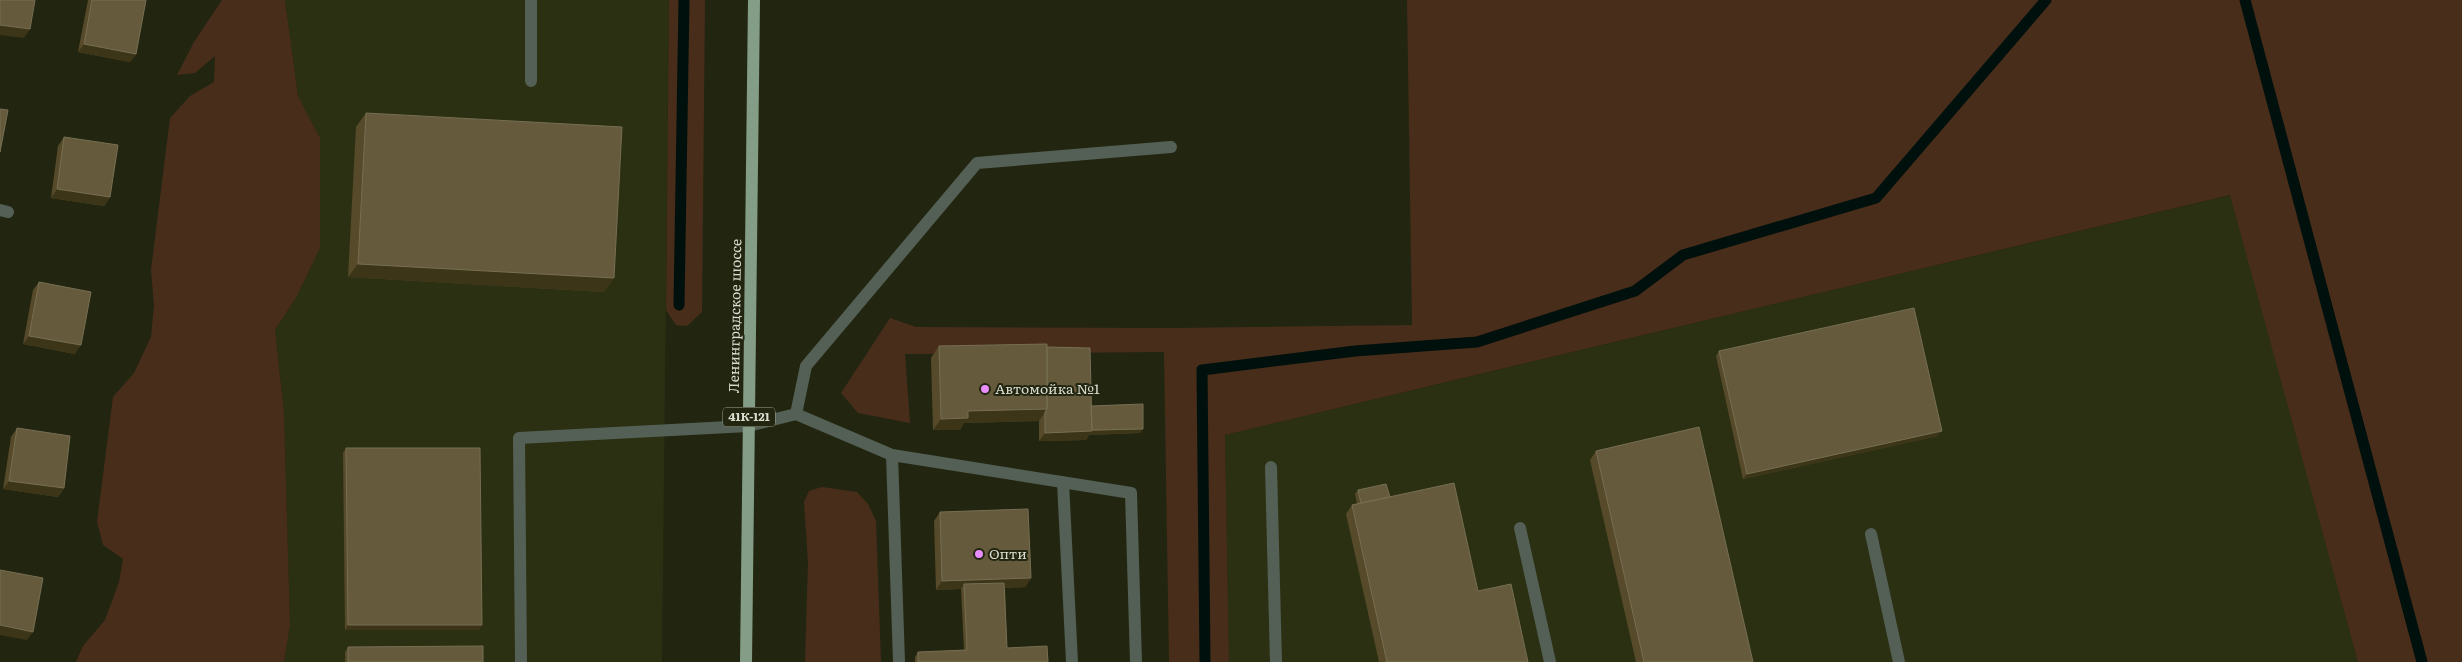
<svg xmlns="http://www.w3.org/2000/svg" width="2462" height="662" viewBox="0 0 2462 662" font-family="Literata,serif">
<style>
.built{fill:#2b3013}
.green{fill:#482d1b}
.lines{fill:none;stroke-linecap:round;stroke-linejoin:round}
.stream{stroke:#00100c;stroke-width:11}
.service{stroke:#546055;stroke-width:12}
.primary{stroke:#839d86;stroke-width:12}
.wall{fill:#574a2a}
.shaded-wall{fill:#3c3518}
.building{fill:#655a3c;stroke:#776e53}
.poi-dot{fill:#e98dfe;stroke:#222610;stroke-width:2}
.labels{text-anchor:middle;stroke-width:4;stroke-linejoin:round;paint-order:stroke}
.shield{fill:#222610;stroke:#a2a595;stroke-width:1}
.shield-label{font-size:12px;font-weight:bold;fill:#d9dcce}
.street-label{font-size:14px;fill:#d9dcce;stroke:#222610}
.poi-label{font-size:14px;fill:#d9dcce;stroke:#222610;text-anchor:start}
</style>
<rect width="100%" height="100%" fill="#222610"/>
<path class="built" d="M285 0H669L662 662H284L290 625 284 412 275 330 297 296 320 248V138L298 96Z
M2231 195 2358 662H1229L1225 435Z"/>
<path class="green" d="M222 0H285L298 96 320 138V248L297 296 275 330 284 412 290 625 284 662H76L83 646 105 620 119 582 123 559 103 545 97 522 113 397 134 373 151 337 154 305 151 270 170 118 190 96 214 82 215 56 195 73 177 75 194 42Z
M669 0H705L702 312 687 326 676 325 666 310Z
M1407 0H2462V662H2358L2230 195 1225 435 1229 662H1169L1164 352 905 354 910 423 858 413 841 393 890 318 916 327 1173 328 1412 325Z
M822 487 857 492 868 504 876 521 881 662H805L808 562 804 502 809 491Z"/>
<g class="lines">
<path class="stream" d="M2245 0 2422 662
M679 305 684 0
M1205 662 1202 370 1355 351 1477 342 1635 291 1683 255 1876 198 2046 0"/>
<path class="service" d="M531 0V81
M0 210 8 212
M796 414 806 366 977 163 1171 147
M892 455 899 662
M1271 467 1276 662
M1063 482 1072 662
M1520 528 1550 662
M1871 534 1899 662
M521 662 519 438 748 426 796 414 892 455 1131 493 1136 662"/>
<path class="primary" d="M746 662 754 0"/>
</g>
<path class="wall" d="M88 0H146L136 54 130 62 78 52Z
M366 113 614 278 604 292 348 277 356 127Z
M64 137 110 197 104 206 51 198 58 146Z
M39 282 75 354 23 344 33 290Z
M939 346 1047 347 1091 406 1143 429 1140 433 1089 435 1086 440 1039 441V421L964 423 960 430H933L931 358Z
M1719 351 1938 436 1743 479 1716 356Z
M17 428 64 488 58 497 3 489 11 437Z
M346 448 479 630H345L343 453Z
M1596 451 1753 662H1636L1590 460Z
M1358 490 1390 497 1478 591 1528 662H1379L1346 514 1352 505 1357 504 1355 494Z
M940 512 1031 578 1025 587 1005 588 1007 648 1048 662H915V657L918 652 964 650 961 589 936 590 934 521Z
M348 647 483 662H345V652Z"/>
<path class="shaded-wall" d="M0 25 30 29 24 38 0 35Z
M84 44 136 54 130 62 78 52Z
M57 189 110 197 104 206 51 198Z
M358 264 614 278 604 292 348 277Z
M29 336 81 345 75 354 23 344Z
M1047 409 1039 421 964 423 960 430H933L941 419 968 411Z
M1143 429 1140 433 1089 435 1086 440 1039 441 1045 433Z
M1942 431 1938 436 1743 479 1747 474Z
M9 481 64 488 58 497 3 489Z
M1031 578 1025 587 964 589V584L961 589 936 590 942 581Z
M0 625 33 632 27 640 0 635Z
M348 625H482L479 630H345Z"/>
<path class="building" d="M0 0H35L30 29 0 25Z
M92 0H146L136 54 84 44Z
M0 109 8 110 0 152Z
M366 113 622 127 614 278 358 264Z
M64 137 118 145 110 197 57 189Z
M39 282 91 292 81 345 29 336Z
M1914 308 1942 431 1747 474 1719 351Z
M1047 344V409L968 411V418L941 419 939 346Z
M1047 347 1090 348 1092 431 1045 433V412L1047 409Z
M1143 404V429L1092 430 1091 406Z
M1699 427 1753 662H1644L1596 451Z
M17 428 70 436 64 488 9 481Z
M346 448H480L482 625H348Z
M1454 483 1478 591 1511 584 1528 662H1387L1352 505Z
M1386 484 1390 497 1361 503 1358 490Z
M1028 509 1031 578 942 581 940 512Z
M0 570 43 578 33 632 0 625Z
M1004 583 1007 648 1047 646 1048 662H918V652L967 650 964 584Z
M483 646V662H348V647Z"/>
<g class="poi-dot">
<circle cx="985" cy="389" r="5"/>
<circle cx="979" cy="554" r="5"/>
</g>
<g class="labels">
<rect class="shield" x="723" y="407.5" width="52" height="19" rx="4"/>
<g class="shield-label">
<text x="749" y="421">41К-121</text>
</g>
<g class="street-label">
<text transform="translate(735 316) rotate(-89)" y="5">Ленинградское шоссе</text>
</g>
<g class="poi-label">
<text x="995" y="394">Автомойка №1</text>
<text x="989" y="559">Опти</text>
</g>
</g>
</svg>
